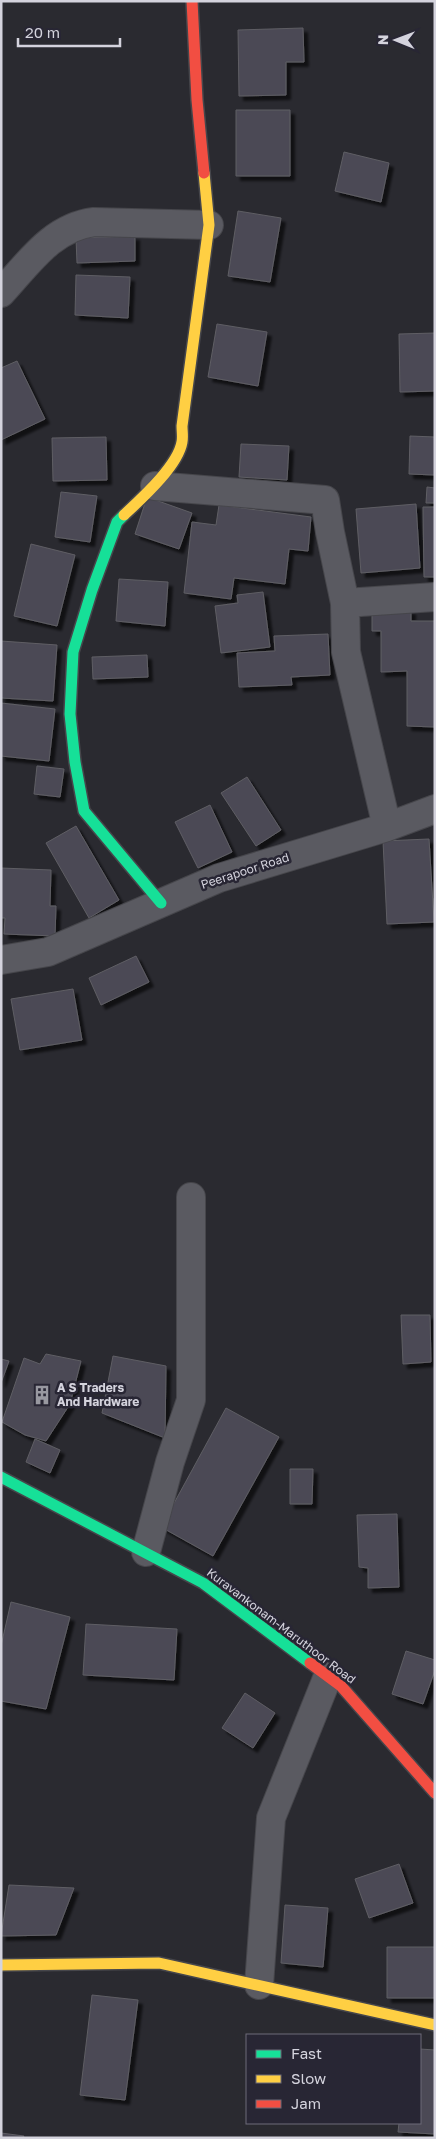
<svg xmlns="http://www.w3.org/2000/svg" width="436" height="2139" viewBox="0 0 436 2139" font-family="'Golos Text',sans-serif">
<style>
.building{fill:#4b4a55;stroke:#5f5e64;filter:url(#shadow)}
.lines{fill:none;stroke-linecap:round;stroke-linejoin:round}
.street-casing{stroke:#46464b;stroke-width:30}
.fast-casing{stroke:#46464b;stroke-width:14}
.slow-casing{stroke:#46464b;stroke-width:14}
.jam-casing{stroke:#46464b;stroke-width:14}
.street{stroke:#5a5a61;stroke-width:28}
.fast{stroke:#16e098;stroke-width:11}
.slow{stroke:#ffcf43;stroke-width:11}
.jam{stroke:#f24e42;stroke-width:11}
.labels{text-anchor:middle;stroke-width:5;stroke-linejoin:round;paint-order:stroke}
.street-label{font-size:12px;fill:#d4d3dd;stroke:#282634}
.poi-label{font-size:12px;font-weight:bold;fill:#d4d3dd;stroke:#282634;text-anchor:start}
</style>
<defs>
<filter id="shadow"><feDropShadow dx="4.5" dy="4.5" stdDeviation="1" flood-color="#0009"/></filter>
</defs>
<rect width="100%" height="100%" fill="#2a2a30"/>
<path class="building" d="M303 28 304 62H286V95L239 96 238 30Z
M236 110H290V176H236Z
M344 152 389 163 381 202 335 191Z
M238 211 281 218 270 282 228 276Z
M135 236V261L77 263 76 238Z
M76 275 130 277 128 318 75 315Z
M217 324 267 332 258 386 208 377Z
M435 333V391L400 392 399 334Z
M17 361 45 419 1 440V368Z
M410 436 435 437V475L409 474Z
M106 437 107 480 53 481 52 438Z
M241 444 289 446 287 480 239 477Z
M427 487 435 488V503H426Z
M61 492 97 496 90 542 55 537Z
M147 497 192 513 179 549 135 534Z
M416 504 420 568 361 573 356 509Z
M219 505 311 517 308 551 289 549 285 584 234 578 231 599 184 593 192 522 216 525Z
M423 507H435V577H424Z
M31 544 75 555 57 626 14 616Z
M119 579 168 582 165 626 116 621Z
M263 592 270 647 221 653 215 606 238 603 237 595Z
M372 610H411V621H435V727L407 726V671L381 672V631H372Z
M328 634 330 675 291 677 292 685 239 687 237 653 275 651 274 636Z
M1 641 57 645 53 701 1 698Z
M147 655 148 677 93 679 92 657Z
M1 703 55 709 49 761 1 756Z
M37 766 64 769 60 797 34 794Z
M247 777 281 830 256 846 221 793Z
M210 805 232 852 198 868 175 822Z
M76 826 119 900 89 918 46 843Z
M429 839 434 922 387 924 383 841Z
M1 868 51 870 50 906H56L55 936 4 934 5 918H1Z
M136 956 149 982 101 1005 89 978Z
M73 989 82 1040 20 1050 11 999Z
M401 1315H430L431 1362 403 1364Z
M46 1354 81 1361 70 1404 46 1441 25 1435 2 1422 24 1358 40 1364Z
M113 1356 166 1366 165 1438 102 1413Z
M1 1359 9 1361 1 1383Z
M226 1408 279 1437 213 1556 161 1527Z
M35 1439 60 1450 50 1473 26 1462Z
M290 1469H313L312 1504H290Z
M397 1514 399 1587 368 1588V1568L359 1567 357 1515Z
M11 1602 70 1617 46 1709 1 1701V1646Z
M86 1624 177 1629 174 1680 83 1675Z
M406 1651 435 1660V1670L423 1704 392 1694Z
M245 1693 275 1713 253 1748 222 1728Z
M399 1864 413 1903 369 1918 355 1879Z
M9 1885 74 1888 56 1935 1 1936Z
M285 1905 328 1908 323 1967 281 1963Z
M387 1947H435V1998H387Z
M92 1995 138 2000 125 2100 80 2095Z
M420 2049 435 2050V2134L398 2132 399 2123H420Z
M1 2133 24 2136 23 2138H1Z"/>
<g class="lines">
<defs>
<path id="street" d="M1 293C28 264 52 227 94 222L209 225
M155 486 325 500 330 532 345 603
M387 827 346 652 345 603 435 597
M1 960 48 952 219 878 387 827 435 809
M146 1552 170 1462 191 1400V1197
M259 1985 271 1818 328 1676"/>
<path id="fast" d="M124 515 117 522 92 590 73 652 70 714 75 762 84 811 161 903
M1 1477 203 1583 310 1663"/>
<path id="slow" d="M124 515C141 499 178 466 182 442 183 437 182 431 182 426L209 225 204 173
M1 1965 159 1963 435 2025"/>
<path id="jam" d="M192 1 197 100 204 173
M310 1663 341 1686 435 1793"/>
</defs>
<use href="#street" class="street-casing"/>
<use href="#fast" class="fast-casing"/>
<use href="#slow" class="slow-casing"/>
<use href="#jam" class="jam-casing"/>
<use href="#street" class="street"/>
<use href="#fast" class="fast"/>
<use href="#slow" class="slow"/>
<use href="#jam" class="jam"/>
</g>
<defs>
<symbol id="building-bare" viewBox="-9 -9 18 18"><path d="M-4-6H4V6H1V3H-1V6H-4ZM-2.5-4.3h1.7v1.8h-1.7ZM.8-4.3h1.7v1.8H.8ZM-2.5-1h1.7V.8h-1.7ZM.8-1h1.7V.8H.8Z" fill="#9898a0" stroke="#282634" stroke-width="2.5" paint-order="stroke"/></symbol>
</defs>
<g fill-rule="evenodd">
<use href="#building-bare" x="28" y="1381" width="28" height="28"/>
</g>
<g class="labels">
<g class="street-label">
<text transform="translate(245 871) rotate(-18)" y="4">Peerapoor Road</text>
<text transform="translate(281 1626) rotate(37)" y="4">Kuravankonam-Maruthoor Road</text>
</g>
<g class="poi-label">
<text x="57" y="1392">A S Traders<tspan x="57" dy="14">And Hardware</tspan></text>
</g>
</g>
<rect width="436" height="2139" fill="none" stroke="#d4d3dd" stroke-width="5"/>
<rect x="246" y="2034" width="175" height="90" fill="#282634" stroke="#6d6b78"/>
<rect x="256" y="2050" width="25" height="8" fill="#16e098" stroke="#6d6b78"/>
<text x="291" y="2059" font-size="15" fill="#d4d3dd">Fast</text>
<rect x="256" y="2075" width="25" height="8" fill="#ffcf43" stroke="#6d6b78"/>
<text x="291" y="2084" font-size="15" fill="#d4d3dd">Slow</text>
<rect x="256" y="2100" width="25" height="8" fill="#f24e42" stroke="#6d6b78"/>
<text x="291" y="2109" font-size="15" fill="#d4d3dd">Jam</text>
<g transform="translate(396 40) rotate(271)" stroke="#282634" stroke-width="4" paint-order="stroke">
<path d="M0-4L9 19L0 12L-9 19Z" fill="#d4d3dd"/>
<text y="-8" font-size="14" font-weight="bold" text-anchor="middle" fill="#d4d3dd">N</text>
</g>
<path d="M18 38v8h102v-8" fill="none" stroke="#d4d3dd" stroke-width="2.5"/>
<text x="25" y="38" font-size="15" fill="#d4d3dd" stroke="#282634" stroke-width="4" paint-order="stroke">20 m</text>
</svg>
